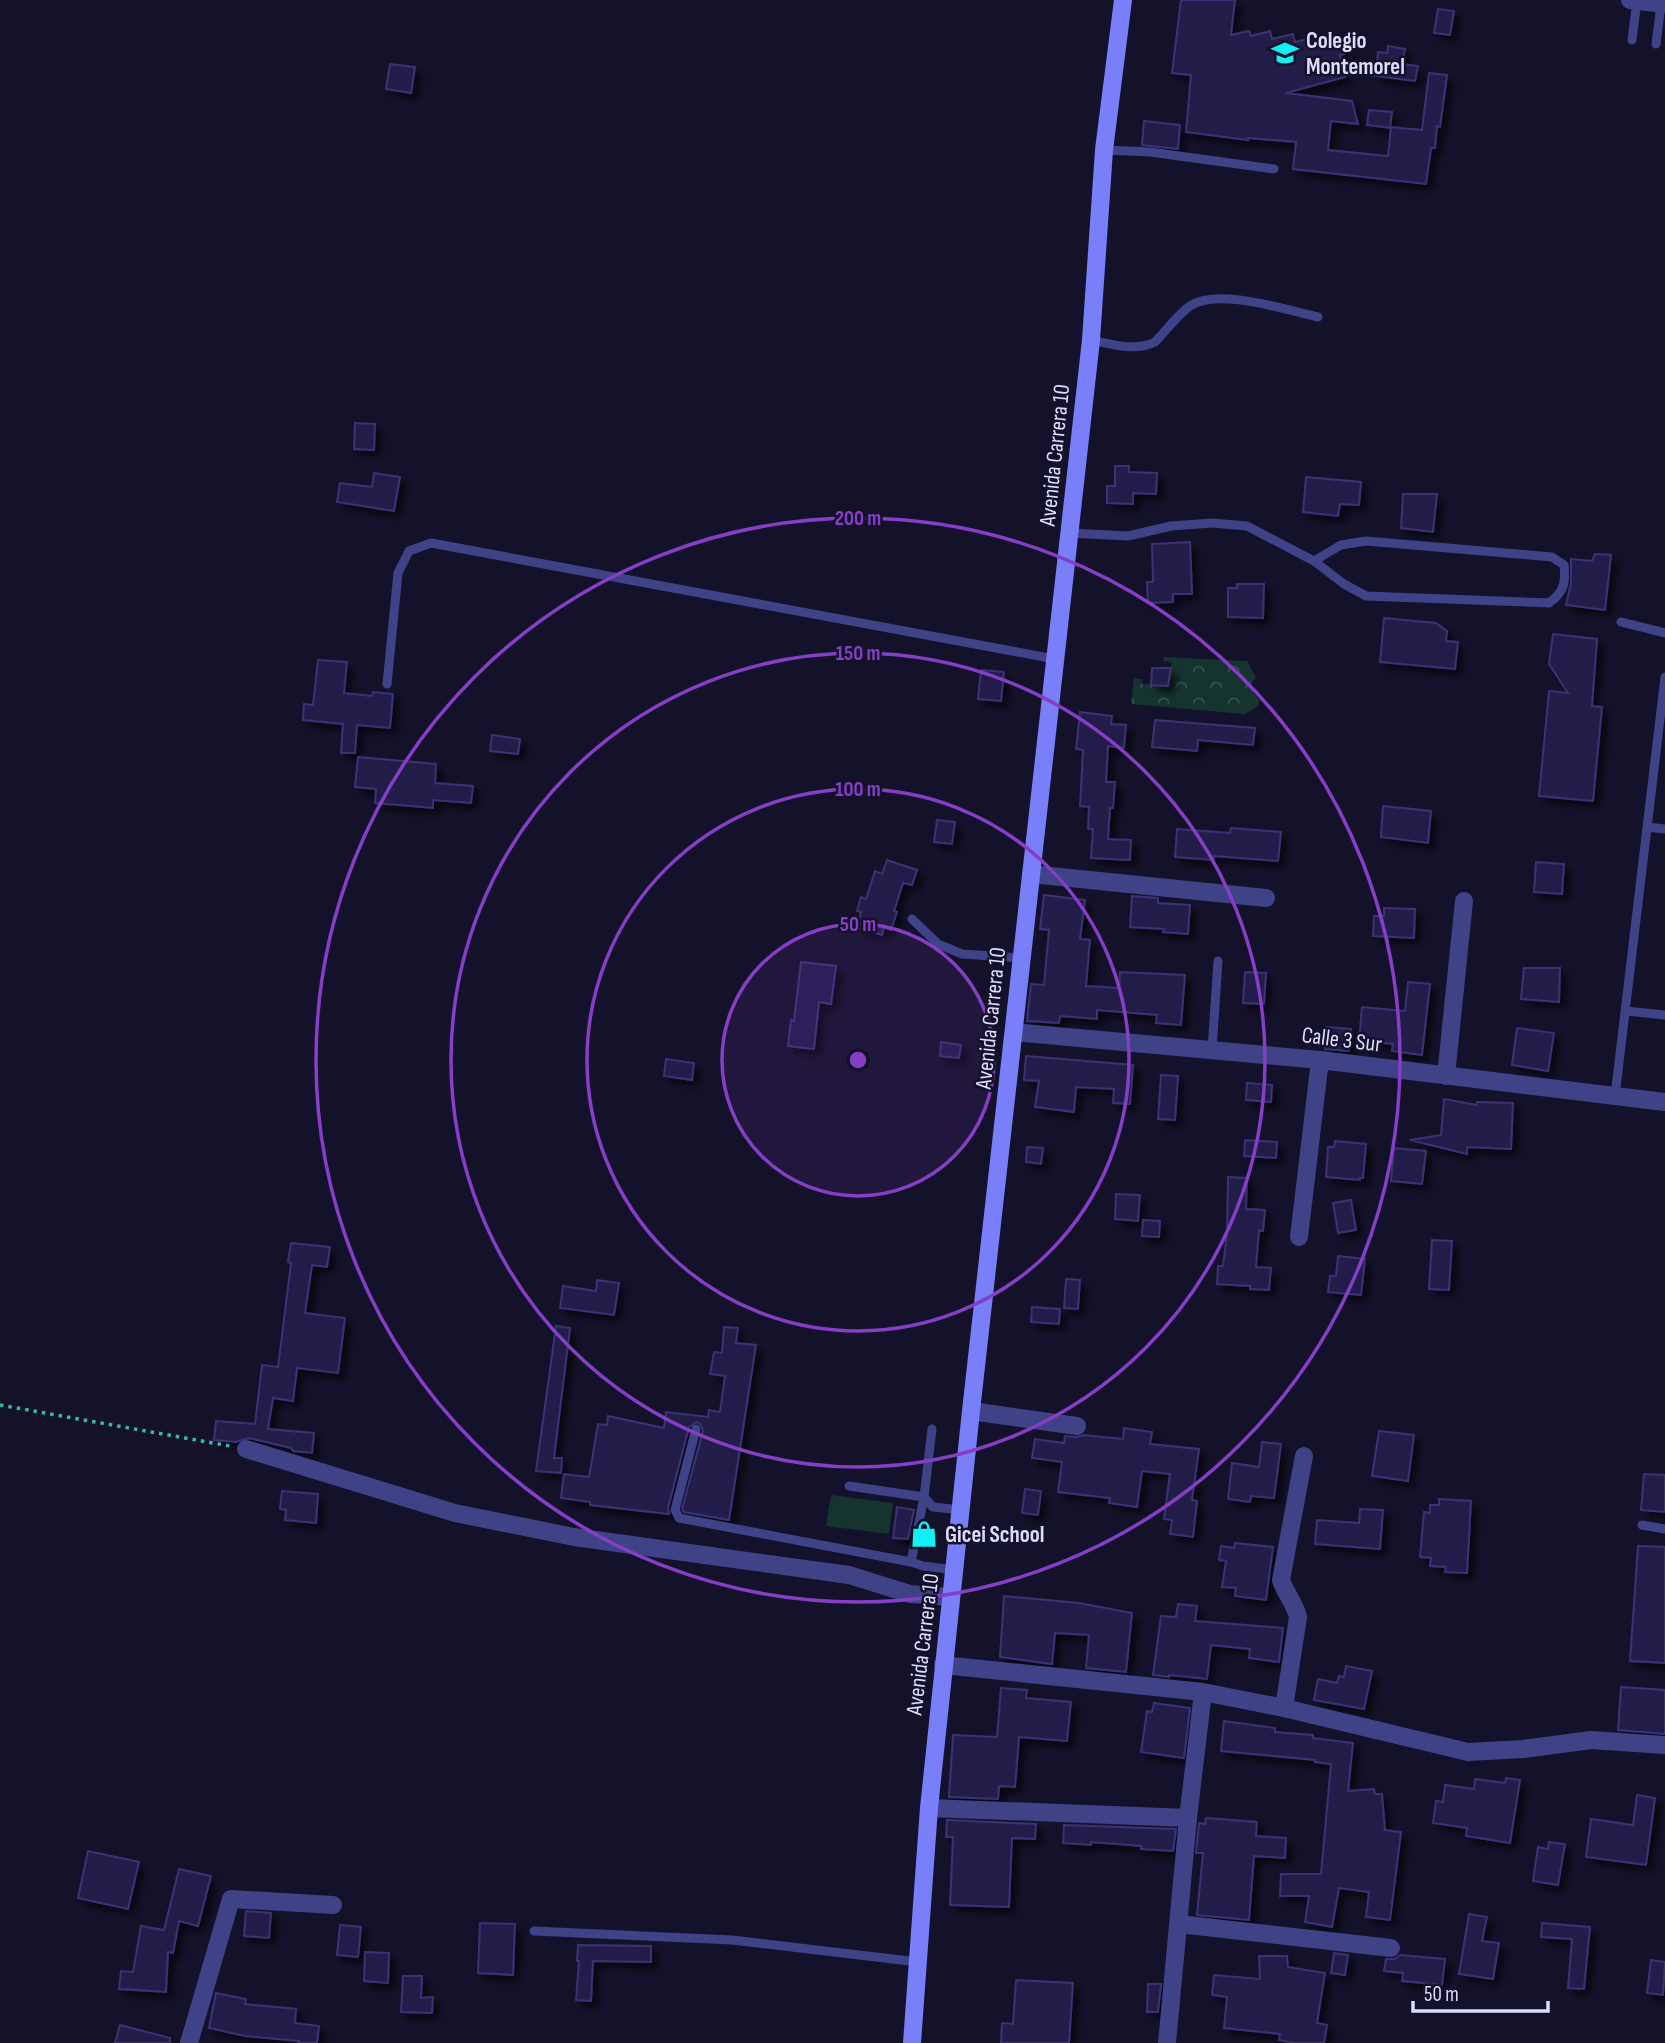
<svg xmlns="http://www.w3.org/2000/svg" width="1665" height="2043" viewBox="0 0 1665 2043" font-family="'Sofia Sans Condensed',sans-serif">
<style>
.forest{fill:url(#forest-crowns)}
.garden{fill:#153430}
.building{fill:#241f4a;stroke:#3a3275;stroke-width:2;filter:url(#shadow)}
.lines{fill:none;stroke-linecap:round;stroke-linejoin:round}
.path{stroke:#36b8a6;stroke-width:3.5;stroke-dasharray:3.5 5;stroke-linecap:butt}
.lane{stroke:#3f4287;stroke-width:9}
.street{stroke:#3f4287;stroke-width:18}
.secondary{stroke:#787ff9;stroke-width:18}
.ring{fill:none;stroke:#853ec5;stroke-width:3.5}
.labels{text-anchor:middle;stroke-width:5;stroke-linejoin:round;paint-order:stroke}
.poi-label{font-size:23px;font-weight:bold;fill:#dedcfd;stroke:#14122a;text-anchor:start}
.street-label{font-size:23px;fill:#dedcfd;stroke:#14122a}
.centre{fill:#853ec5;stroke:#14122a;stroke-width:3.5}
.ring-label{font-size:21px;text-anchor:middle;font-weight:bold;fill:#853ec5;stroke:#14122a;stroke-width:5;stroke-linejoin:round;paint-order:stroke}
</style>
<defs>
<pattern id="forest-crowns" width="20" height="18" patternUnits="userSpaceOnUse" patternTransform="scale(1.75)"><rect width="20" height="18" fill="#153430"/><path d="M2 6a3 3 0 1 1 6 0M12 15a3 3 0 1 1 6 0" fill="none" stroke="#37514f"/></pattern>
<filter id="shadow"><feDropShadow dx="6" dy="6" stdDeviation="3.5" flood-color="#0009"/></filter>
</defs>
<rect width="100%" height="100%" fill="#14122a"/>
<path class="forest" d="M1164 657 1247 661 1256 677 1251 683 1254 694 1259 699 1258 706 1245 714 1131 704 1134 678 1142 679V684L1168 686 1172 662 1163 661Z"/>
<path class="garden" d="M831 1495 893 1503 889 1534 826 1526Z"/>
<path class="building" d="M1181 0H1235L1231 35 1249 31 1251 36 1270 31 1272 39 1293 34 1295 42 1316 37 1318 45 1340 39 1344 54 1340 55 1345 77 1286 93 1352 101 1358 124 1331 121 1328 150 1388 156 1391 127 1422 130 1429 73 1447 75 1440 127 1437 126 1435 148H1431L1426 184 1293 169 1296 142 1248 138V140L1186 132 1191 75 1172 73Z
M1438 9 1454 11 1450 35 1434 33Z
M1388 46 1405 49 1402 64 1418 66 1415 81 1375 76 1378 52 1387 53Z
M390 64 415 67 411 93 386 89Z
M1369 110 1392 112 1390 128 1367 125Z
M1144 121 1180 125 1178 149 1142 145Z
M355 423 375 424 374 450 354 449Z
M1115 466H1129V472L1157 473 1156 494 1133 493V504L1107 503V486H1115Z
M374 473 400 477 394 511 337 502 340 483 372 487Z
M1306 477 1361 482 1359 505 1340 504 1338 516 1303 512Z
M1403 494H1437L1433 532 1401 528Z
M1190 542 1192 594H1173V602L1148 603 1147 582H1153L1152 544Z
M1595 554 1611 555 1605 610 1566 605 1571 583V559L1592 561Z
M1237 584H1264L1263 618 1228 617V588H1237Z
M1384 618 1436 623 1447 631 1446 641 1458 642 1455 669 1380 662Z
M1553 634 1597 639 1592 706 1602 707 1593 801 1539 796 1549 691 1568 693 1549 664Z
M318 660 347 662 344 693 372 696 373 692 393 694 390 728 357 725 355 753H341L343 724 303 720 304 704 313 705Z
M1152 668H1171L1168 686 1151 685Z
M981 670 1004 672 1001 701 978 699Z
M1080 712 1112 716 1111 724 1126 725 1124 748 1108 746 1106 782H1115L1113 808H1110L1108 839 1131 840 1130 860 1091 858 1093 829H1088L1089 807 1080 806 1083 750 1076 749Z
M1155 720 1255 728 1253 745 1198 740 1197 751 1152 747Z
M492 735 520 739 518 754 490 751Z
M358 757 436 764 435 783 473 786 471 803 433 800V808L375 803 376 789 355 787Z
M1383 806 1431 811 1428 843 1381 837Z
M937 820 955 822 952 844 934 842Z
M1231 828 1281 832 1278 861 1214 856 1213 860 1175 857 1177 829 1230 833Z
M887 860 917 870 912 885 903 883 894 911 897 912 891 930 884 927 882 935 857 927 861 912 857 911 861 897 866 899 875 871 882 874Z
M1536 862 1564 864 1562 894 1534 892Z
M1044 895 1085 900 1080 939 1090 940 1086 986 1119 988 1120 972 1185 975 1181 1025 1156 1023 1157 1015 1097 1010V1019L1060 1016 1059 1023 1027 1021 1031 984 1044 985 1049 930 1040 929Z
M1132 896 1158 898V903L1190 905 1188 934 1163 932 1164 929 1130 927Z
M1384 908 1415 909 1414 938 1373 936 1374 916H1384Z
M801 962 836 966 831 1004 819 1002 814 1049 788 1046 791 1020 794 1021Z
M1524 968H1560L1559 1002 1521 999Z
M1245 972 1266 973 1264 1004 1243 1003Z
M1408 982 1430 984 1422 1055 1392 1051 1393 1044 1359 1041 1362 1007 1405 1011Z
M1327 1027 1351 1029 1349 1051 1325 1049Z
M1517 1028 1554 1033 1548 1071 1512 1065Z
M941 1042 961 1045 959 1058 940 1056Z
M1026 1056 1133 1065 1130 1104 1113 1103 1114 1089 1076 1087 1074 1112 1035 1107 1039 1081 1024 1080Z
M666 1059 694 1063 692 1080 664 1076Z
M1161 1075 1178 1076 1175 1120 1158 1119Z
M1247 1083 1272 1085 1271 1102 1246 1100Z
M1444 1099 1477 1105V1102L1513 1103 1511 1149 1467 1147V1154L1410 1140 1441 1135Z
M1245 1140 1277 1142 1276 1158 1244 1156Z
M1335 1141 1366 1144 1363 1178H1360V1180L1326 1177 1328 1147H1334Z
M1027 1147 1043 1148 1041 1164 1026 1162Z
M1394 1148 1426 1151 1422 1184 1391 1181Z
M1228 1177 1247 1178 1246 1209 1265 1210 1263 1231 1259 1230 1256 1267 1271 1268 1269 1290 1250 1289V1286L1217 1284 1218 1266H1223L1227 1234Z
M1116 1194 1140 1195 1138 1221 1115 1219Z
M1351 1200 1356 1230 1338 1233 1333 1203Z
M1143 1220 1160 1221 1159 1237 1142 1236Z
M1432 1240 1452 1241 1449 1290 1429 1289Z
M291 1243 330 1247 327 1267 312 1265 305 1313 345 1318 338 1373 297 1368 293 1401 273 1398 268 1429 314 1433 312 1453 293 1451 291 1448 249 1438 236 1442 214 1440 216 1421 255 1424 262 1365 278 1367 291 1263 288 1262Z
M1338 1256 1365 1259 1361 1295 1328 1292 1330 1276H1336Z
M1066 1279 1080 1280 1078 1309 1064 1308Z
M597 1280 619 1283 614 1315 560 1308 563 1286 596 1291Z
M1032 1307 1060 1309 1059 1324 1031 1322Z
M556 1326 570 1328 554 1458H562L561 1473 536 1471Z
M724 1327 738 1328 736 1343 756 1345 729 1520 684 1512 682 1509 703 1431 701 1425 697 1422 689 1427 668 1508 669 1514 590 1505V1502L561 1498 564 1474 589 1477 598 1424 607 1425 608 1416 664 1428 666 1412 708 1417 709 1410 720 1412 725 1376 710 1374 714 1352 722 1353Z
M1124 1428 1152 1432 1150 1444 1199 1449 1192 1500 1197 1501 1193 1537 1170 1534 1172 1520 1164 1519 1170 1474 1142 1471 1137 1507 1109 1503 1110 1498 1058 1492 1062 1462 1032 1458 1035 1439 1064 1443 1065 1436 1076 1437 1084 1435 1123 1439Z
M1379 1431 1414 1435 1408 1481 1372 1476Z
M1262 1442 1281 1444 1274 1498 1251 1496 1250 1502 1228 1499 1232 1463 1259 1467Z
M1644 1474 1665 1475V1512L1641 1510Z
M1025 1489 1041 1491 1038 1515 1022 1513Z
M282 1491 318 1494 316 1523 285 1520 286 1510 280 1509Z
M1439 1499 1471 1501 1467 1573 1445 1572 1446 1567 1430 1566 1431 1558 1420 1557 1424 1512 1430 1513V1505H1439Z
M897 1507 914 1510 908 1539 893 1538Z
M1360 1509 1383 1510 1380 1549 1315 1544 1317 1520 1359 1523Z
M1235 1543 1273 1547 1266 1600 1235 1596 1236 1588 1222 1587 1226 1561 1219 1560 1221 1546 1234 1548Z
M1638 1546 1665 1547V1663L1630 1661Z
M1004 1596 1079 1603 1132 1613 1126 1672 1086 1668 1089 1635 1055 1633 1052 1664 1000 1657Z
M1178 1604 1197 1606 1195 1621 1283 1628 1279 1662 1249 1658 1250 1649 1211 1645 1207 1679 1169 1675V1677L1153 1675 1161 1616 1176 1617Z
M1346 1666 1372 1671 1364 1709 1314 1700 1318 1679 1337 1683 1339 1676 1344 1677Z
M1621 1687 1665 1690V1734L1618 1730Z
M1001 1688 1027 1690 1026 1698 1071 1702 1067 1741 1019 1737 1015 1787 999 1786 998 1799 949 1797 953 1735 997 1737Z
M1154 1703 1190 1708 1184 1758 1141 1752 1147 1711 1152 1712Z
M1224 1721 1275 1728V1732L1313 1735V1738L1353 1743 1348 1791 1374 1789 1375 1794H1382L1385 1830 1401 1832 1390 1920 1366 1917 1369 1892 1339 1888 1332 1927 1305 1922 1309 1896H1280L1281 1874H1321L1331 1764 1315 1762V1760L1221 1751Z
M1506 1778 1520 1780 1510 1843 1466 1836 1467 1828 1433 1823 1436 1801 1443 1802 1445 1785 1474 1789 1475 1779 1505 1783Z
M1637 1795 1655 1798 1646 1865 1586 1857 1591 1819 1633 1825Z
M1206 1818 1257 1822 1256 1836 1286 1838 1285 1858 1254 1856 1249 1920 1197 1915 1203 1853H1196L1199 1823 1205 1824Z
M947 1820 1036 1824 1035 1839 1012 1838 1009 1907 950 1905 953 1837H946Z
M1064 1825 1176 1829 1173 1851 1141 1849V1846L1091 1842V1845L1063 1843Z
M1549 1842 1565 1844 1558 1885 1533 1881 1538 1847 1548 1849Z
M88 1851 139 1862 128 1909 78 1898Z
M179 1869 211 1876 198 1926 179 1921 173 1953 168 1952 166 1992 119 1989 121 1971 133 1972 141 1926 164 1930Z
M246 1911 271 1913 269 1938 244 1936Z
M1469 1914 1487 1917 1482 1941 1499 1943 1493 1979 1459 1974Z
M480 1923 515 1924 513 1975 478 1973Z
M1542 1923 1590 1927 1584 1989 1568 1988 1572 1939 1541 1937Z
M340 1925 361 1927 358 1957 337 1955Z
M578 1945 651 1946V1962L593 1961 591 2001 576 2000 579 1961H577Z
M365 1952 389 1953 388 1983 364 1981Z
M1334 1953 1348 1955 1345 1975 1331 1973Z
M1400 1955 1445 1959 1442 1985 1402 1981 1403 1973 1384 1971 1386 1959H1395Z
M1259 1956H1287L1288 1967 1325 1973 1317 2023 1327 2025 1324 2043H1295L1279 2040 1280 2034 1224 2028 1227 1997 1212 1995 1214 1975 1260 1979Z
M1651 1960 1665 1962 1663 1995 1647 1993Z
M403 1976H422L421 1998 433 1997 432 2013 401 2012Z
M1016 1980 1073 1983 1069 2043H1001L1002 2023 1013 2024Z
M1148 1984H1161L1158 2012H1147Z
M216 1993 246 1999 245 2004 296 2009 295 2023 319 2026 317 2043H298L299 2041 245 2036 209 2028Z
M120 2025 170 2038V2043H115Z"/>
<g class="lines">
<path class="path" d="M0 1405 230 1446"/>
<path class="lane" d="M1632 40 1637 1
M1656 44 1661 4
M1104 150 1150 152 1274 169
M1091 340C1112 344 1135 352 1155 342 1166 331 1177 315 1190 306 1217 287 1286 310 1318 317
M1069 533 1128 536 1171 526 1212 523 1247 526 1314 561 1344 584 1366 596 1549 603C1564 592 1566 583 1564 565L1552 557 1366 541 1341 545 1314 561
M1621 622 1665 633
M387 684 398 573 409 551 431 543 1055 659
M1647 827 1665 829
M912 919 938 944 962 954 1022 958
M1626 1011 1665 1015
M1212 1050 1218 961
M1615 1096 1665 677
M696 1429 675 1510 679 1518 911 1562 923 1566 956 1570
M849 1486 924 1497 933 1507 961 1510
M1642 1525 1665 1529
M911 1562 924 1497 932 1429
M534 1931 732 1940 918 1962"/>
<path class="street" d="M1630 0 1665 4
M1031 874 1266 898
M1014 1032 1320 1060 1665 1102
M1446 1076 1464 901
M1299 1237 1320 1060
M971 1411 1077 1426
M246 1449 455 1513 574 1537 849 1575 910 1594 951 1597
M943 1665 1203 1692 1284 1708 1468 1752 1523 1749 1591 1740 1665 1745
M1284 1708 1298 1617C1295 1603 1285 1593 1281 1580L1304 1456
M929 1808 1188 1818
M1179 1924 1391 1948
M189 2043 231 1899 333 1905
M1167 2043 1188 1818 1203 1692"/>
<path class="secondary" d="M912 2043 929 1808 971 1411 1091 340 1104 150 1123 0"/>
</g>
<circle cx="858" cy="1060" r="136" fill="#853ec5" fill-opacity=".12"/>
<g class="ring">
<circle cx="858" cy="1060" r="136"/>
<circle cx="858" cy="1060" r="271"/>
<circle cx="858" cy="1060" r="407"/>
<circle cx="858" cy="1060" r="542"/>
</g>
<defs>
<symbol id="school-bare" viewBox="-9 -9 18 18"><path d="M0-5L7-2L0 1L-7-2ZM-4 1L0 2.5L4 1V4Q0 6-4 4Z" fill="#11f0f5" stroke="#14122a" stroke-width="2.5" paint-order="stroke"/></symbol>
<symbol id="shop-bare" viewBox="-9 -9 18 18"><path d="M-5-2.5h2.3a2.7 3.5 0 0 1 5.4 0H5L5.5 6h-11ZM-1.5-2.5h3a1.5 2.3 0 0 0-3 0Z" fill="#11f0f5" stroke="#14122a" stroke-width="2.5" paint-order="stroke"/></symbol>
</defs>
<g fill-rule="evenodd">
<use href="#school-bare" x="1266" y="34" width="38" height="38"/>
<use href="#shop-bare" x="905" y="1515" width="38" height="38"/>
</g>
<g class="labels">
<g class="poi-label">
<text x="1306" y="48">Colegio<tspan x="1306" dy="26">Montemorel</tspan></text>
<text x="945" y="1542">Gicei School</text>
</g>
<g class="street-label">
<text transform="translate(1054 455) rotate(-84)" y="8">Avenida Carrera 10</text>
<text transform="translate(990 1018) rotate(-84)" y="8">Avenida Carrera 10</text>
<text transform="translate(1342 1039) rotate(7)" y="8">Calle 3 Sur</text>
<text transform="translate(922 1644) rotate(-83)" y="8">Avenida Carrera 10</text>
</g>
</g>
<circle cx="858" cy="1060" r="10" class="centre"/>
<g class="ring-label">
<text x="858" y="525">200 m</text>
<text x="858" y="660">150 m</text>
<text x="858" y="796">100 m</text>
<text x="858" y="931">50 m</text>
</g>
<path d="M1413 2001v10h135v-10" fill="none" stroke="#dedcfd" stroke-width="3.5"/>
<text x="1424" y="2001" font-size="21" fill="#dedcfd" stroke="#14122a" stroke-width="5" paint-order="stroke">50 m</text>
</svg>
